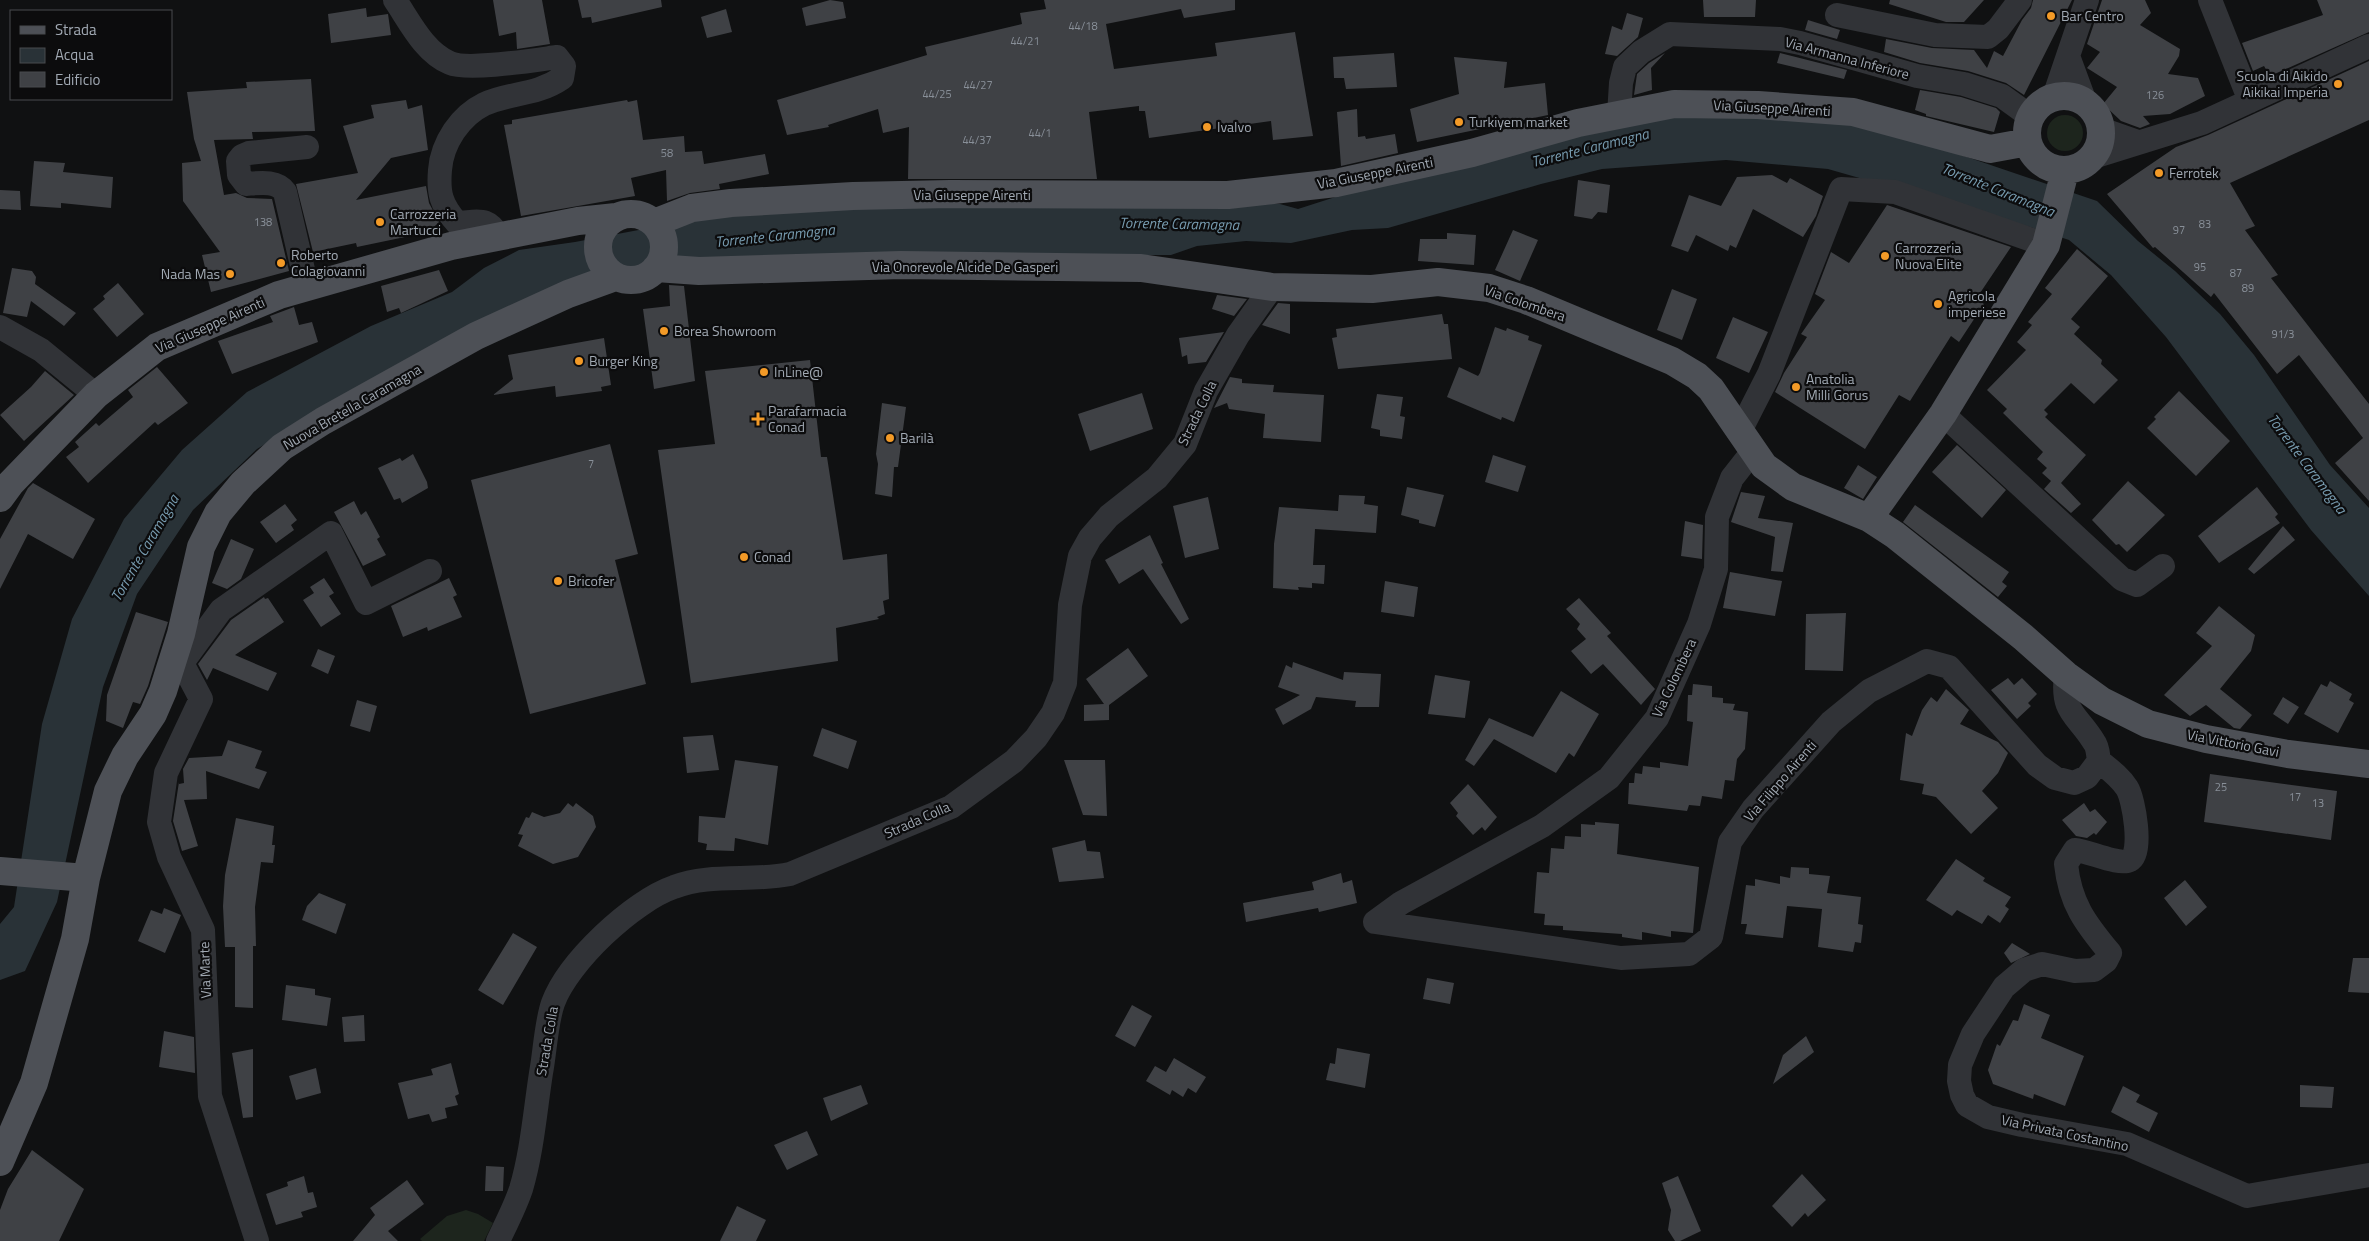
<svg xmlns="http://www.w3.org/2000/svg" width="2369" height="1241" viewBox="0 0 2369 1241" font-family="'Titillium Web',sans-serif">
<style>
.green{fill:#1d251d}
.water{fill:#293237}
.building{fill:#3f4145}
.lines{fill:none;stroke-linecap:round;stroke-linejoin:round}
.minor{stroke:#313337;stroke-width:24}
.major{stroke:#4d5056;stroke-width:28}
.poi-dot{fill:#f39a27;stroke:#0c0c0d;stroke-width:2}
.labels{text-anchor:middle;stroke-width:4.5;stroke-linejoin:round;paint-order:stroke}
.number-label{font-size:11px;fill:#888f98}
.poi-label{font-size:14px;fill:#a1a9b3;stroke:#0c0c0d;text-anchor:start}
.street-label{font-size:14px;fill:#a1a9b3;stroke:#0c0c0d}
.water-label{font-size:15px;font-style:italic;fill:#779baf;stroke:#0c0c0d}
</style>
<rect width="100%" height="100%" fill="#101112"/>
<path class="green" d="M2047 133a18 18 0 1 1 36 0a18 18 0 1 1-36 0Z
M466 1210 478 1214 493 1223 484 1241H422L420 1239 447 1216Z"/>
<path class="water" d="M1677 114 1824 118 1914 139 2097 201 2138 241 2175 271 2220 314 2254 355 2330 465 2369 508V596L2311 530 2166 337 2111 275 2069 240 2030 227 1828 169 1726 160 1602 169 1541 184 1388 228 1352 230 1291 243 1246 241 1197 246 1171 255H867L693 260 580 277 351 392 257 449 193 510 137 594 103 687 57 902 25 971 0 980V924L14 907 42 724 72 619 124 519 182 450 247 392 371 326 452 292 484 268 519 250 575 242 755 208 1280 204 1298 209 1354 191 1605 126Z"/>
<path class="building" d="M493 0H542L550 44 517 49 516 32 499 36Z
M578 0H661L662 7 592 23 591 17 582 18Z
M830 0 843 2 846 18 806 26 802 8Z
M1044 0H1235V10L1184 18 1181 9 1106 24 1114 69 1217 56 1215 43 1295 32 1313 136 1273 140 1271 121 1149 138 1145 111H1139V106L1089 112 1097 179H908L909 127 883 133 878 109 828 125 829 127 787 135 777 100 927 55 925 47 1022 24 1020 13 1046 9Z
M1703 0H1756L1755 17H1704Z
M1890 0H1984L1964 22H1946L1889 4Z
M2033 0H2072L2024 95 2006 83 1968 71 1920 63 1884 52 1886 39 1932 48 1974 50 1987 68 1994 51 2003 56 2022 20 2031 8Z
M2102 0H2145L2151 13 2140 25 2180 49 2179 56 2168 74 2198 78 2205 96 2170 114 2143 116 2150 124 2140 128 2121 121 2103 104 2117 87 2087 68 2100 52 2087 44Z
M2317 0H2369V32L2270 76 2264 66 2253 71 2242 43 2323 15Z
M366 8 367 17 388 14 391 35 331 43 328 14Z
M726 9 732 32 707 38 701 17Z
M1627 13 1643 18 1638 37 1617 56 1605 54 1612 26 1622 30Z
M1808 20 1840 30 1837 39 1805 30Z
M1394 53 1397 87 1346 89 1344 78H1334L1333 57Z
M1665 53 1651 68 1652 90 1634 95 1637 74 1649 63Z
M1780 53 1847 70 1844 79 1777 63Z
M1454 57 1507 62 1504 88 1545 83 1548 115 1417 142 1410 109 1459 94Z
M2369 61V120L2230 183 2255 226 2245 230 2278 275 2271 278 2369 404V501L2335 463 2363 438 2299 355 2277 374 2214 293 2211 297 2155 247 2153 248 2107 194 2176 147 2208 135Z
M311 79 315 131 252 132 253 139 214 140 224 195 236 193 247 198 272 199 289 271 211 292 202 255 220 252 183 201 182 163 201 161 194 139 187 92 247 88 246 82Z
M1920 90 1961 97 1996 108 2000 112 1994 132 1926 116V114L1915 110Z
M406 100 408 109 422 105 428 150 391 158 356 200 426 186 429 203 439 222 429 232 357 247 356 243 313 252 296 184 358 173 343 126 374 118 371 105Z
M627 100 628 102 637 100 643 140 684 136 685 152 702 151 704 164 765 154 769 174 719 184 720 189 690 193 667 201 666 170 631 178 635 196 521 216 504 125 512 124V120Z
M1357 109 1358 137 1365 136 1366 139 1395 134 1398 153 1341 166 1337 112Z
M34 161 65 163 63 172 113 177 111 208 61 203V208L30 206Z
M1772 175 1787 183 1790 178 1823 196 1816 216 1803 237 1753 209 1736 248 1730 245 1728 251 1696 235 1688 252 1671 246 1689 195 1721 206 1737 177Z
M1578 180 1610 185 1607 213 1598 212 1592 219 1574 216Z
M0 190 20 191 21 210 0 209Z
M1887 205 2011 247 1976 299 1984 304 1959 342 1951 336 1910 401 1899 395 1865 449 1775 392 1784 373 1807 337 1801 334 1825 300 1815 294 1831 252 1849 263Z
M1513 230 1538 240 1520 281 1495 270Z
M1447 233 1476 235 1474 265 1418 261 1420 239H1447Z
M2077 249 2108 276 2071 319 2080 327 2074 334 2102 360 2101 364 2118 380 2094 404 2071 383 2044 410 2048 414 2045 417 2086 455 2061 483 2081 504 2071 513 2044 489 2051 481 2042 473 2047 468 2037 459 2043 452 2003 413 2007 409 1987 390 2026 350 2017 342 2032 325 2028 322 2052 294 2045 288Z
M12 268 32 271 36 277 35 284 76 313 64 326 31 301 27 317 3 313Z
M439 270 448 291 401 313 399 308 387 312 381 286Z
M118 283 144 314 117 337 93 309 105 299 103 296Z
M669 285 684 286 695 381 654 389 643 309 670 306Z
M1672 289 1697 299 1682 340 1657 330Z
M1217 295 1247 299 1234 316 1212 309Z
M1278 303 1290 304V334L1262 325Z
M294 307 299 325 312 322 318 342 232 374 218 341 273 322 270 316Z
M1442 314 1444 324H1448L1452 359 1338 369 1332 338 1337 337 1336 329Z
M1733 317 1768 332 1749 373 1716 358Z
M1495 327 1506 331 1507 328 1529 336 1528 340 1542 345 1514 422 1502 417 1501 420 1447 397 1459 367 1478 376 1480 373Z
M1224 332 1206 362 1188 364 1187 355 1182 357 1179 338Z
M604 338 611 385 601 387 602 391 556 397 555 386 493 395 513 379 508 355Z
M810 360 821 457H827L843 560 887 554 889 599 883 601 885 614 877 617 879 619 836 628 838 661 691 683 658 450 715 444 705 371Z
M157 367 188 403 158 425 155 422 88 483 66 457 79 447 75 442 96 423 99 426 133 397 128 390Z
M45 371 74 395 24 441 0 415 31 387Z
M1230 377 1242 379V383L1274 385 1273 392 1324 395 1321 442 1263 438 1265 414 1229 409 1227 403 1214 408Z
M2179 391 2230 441 2196 476 2147 428 2156 419 2154 417Z
M1142 393 1153 429 1090 451 1078 414Z
M1377 394 1403 397 1400 416 1405 417 1402 439 1380 436V430L1371 428Z
M882 403 906 407 898 467H894L892 497 875 494 878 464 876 454Z
M610 444 638 554 615 560 646 684 530 714 471 480Z
M1957 445 2006 490 1982 518 1932 472Z
M413 454 427 482 428 488 402 503 400 498 394 500 378 468 400 458 402 461Z
M1493 455 1526 466 1518 492 1485 482Z
M1858 465 1877 477 1863 499 1844 488Z
M2128 481 2165 515 2127 552 2119 544 2116 545 2092 520Z
M33 483 95 519 73 559 28 534 0 589V539L28 488Z
M1407 487 1444 495 1435 527 1419 523V520L1401 515Z
M2257 487 2278 514 2275 517 2280 523 2219 563 2198 536Z
M1741 492 1765 496 1758 518 1793 523 1783 572 1771 571 1775 537 1731 522Z
M1339 495 1365 496 1364 504 1378 506 1376 533 1315 529 1313 565H1325L1324 584 1312 583V588L1298 587 1299 590 1273 588 1274 544 1279 507 1338 511Z
M1208 497 1219 549 1185 558 1173 506Z
M354 501 361 515 366 511 380 537 377 539 386 555 363 566 334 512Z
M285 504 297 520 291 525 294 530 276 543 260 522Z
M1915 505 2009 572 2002 582 2007 586 1998 597 1903 522Z
M1685 521 1703 525 1702 559 1681 556Z
M2283 526 2295 540 2254 574 2248 569Z
M1150 535 1163 563 1161 564 1189 619 1181 624 1143 569 1119 584 1105 560Z
M231 539 254 549 241 579 227 589 212 583Z
M1730 572 1782 581 1775 616 1723 608Z
M324 578 334 593 329 596 341 614 321 627 303 600 314 593 310 587Z
M449 578 457 595 453 597 462 617 428 631 427 627 403 637 391 606Z
M1385 581 1418 587 1414 617 1381 612Z
M264 597 265 599 268 598 284 622 235 655 277 673 268 691 213 668 207 680 198 664 231 620Z
M1579 598 1611 633 1607 636 1655 689 1641 705 1603 664 1591 674 1571 651 1586 639 1577 629 1580 624 1566 609Z
M2219 606 2255 635 2251 651 2220 689 2252 715 2240 729 2234 728 2206 705 2190 716 2164 695 2212 646 2196 633Z
M136 612 168 622 148 686 140 704 133 702 123 728 106 721 107 695Z
M1846 613 1843 671 1805 670 1806 614Z
M1128 648 1148 676 1109 705V720L1084 721V705L1104 704 1086 679Z
M318 649 335 656 328 674 311 666Z
M1293 662 1343 680 1344 672 1381 674 1379 707H1355L1356 701 1316 697 1311 709 1283 725 1275 709 1300 695 1278 687 1286 665 1292 668Z
M1435 675 1470 681 1465 718 1428 714Z
M2008 678 2014 685 2022 678 2037 694 2028 703 2031 706 2017 719 1991 690Z
M2330 681 2352 694 2349 700 2354 703 2338 733 2304 714 2321 684 2327 687Z
M1693 684 1712 686V697L1723 698V703L1735 704 1733 710 1748 712 1745 749 1737 759 1734 781 1725 780 1722 799 1702 796 1700 806 1689 805 1687 811 1628 804 1629 783H1634L1635 773 1642 774 1643 766 1660 768V762L1688 766 1693 722 1687 721 1688 695H1692Z
M1946 689 1969 710 1960 724 1998 742 2008 753 1998 773 1982 791 1998 808 1971 834 1936 797 1922 794 1924 784 1900 780 1906 733 1912 736 1922 710 1931 697 1937 702Z
M1561 691 1599 714 1574 757 1569 753 1556 773 1494 739 1474 766 1465 760 1489 718 1533 737Z
M2283 697 2299 707 2288 724 2273 714Z
M357 700 377 706 370 732 350 726Z
M822 728 857 741 848 769 813 756Z
M713 735 719 770 687 773 683 737Z
M228 740 262 751 255 768 267 772 259 789 206 771 207 799 184 800 198 846 182 851 173 821 179 782V784L184 783 183 769 189 758 222 756Z
M735 760 778 766 768 845 735 838 734 851 706 850 707 844 698 842 699 816 725 818Z
M1064 760H1105L1107 816 1083 815Z
M2210 774 2337 791 2331 840 2204 822Z
M1468 784 1497 817 1485 831 1482 827 1473 835 1456 816 1458 813 1450 803Z
M568 803 573 807 576 803 593 816 596 827 578 857 553 864 518 846 523 835 518 834 526 817 529 818 532 812 544 817 560 813Z
M2084 803 2090 812 2095 809 2107 822 2096 835 2094 833 2087 838 2076 836 2062 820Z
M236 818 274 826 272 845H275L273 863 261 862 255 907 256 946H253V1008L235 1007V947H225L223 906 225 875Z
M1595 822 1619 824 1617 854 1699 867 1693 933 1671 931V937L1642 932V940L1622 937V934L1563 930V926L1544 925 1545 914 1534 913 1537 872 1549 873 1551 848 1564 849 1565 836 1581 837V824L1595 825Z
M1085 840 1087 851 1100 852 1104 878 1059 882 1052 848Z
M1956 859 1985 878 1983 881 2011 897 2005 906 2009 909 2000 923 1988 915 1982 924 1957 910 1952 916 1926 900Z
M1791 867 1809 868V874L1830 876 1827 893 1861 897 1858 924 1863 925 1861 943 1855 942 1853 952 1818 947 1822 909 1787 906 1783 938 1745 934 1747 924H1741L1746 885 1755 886V879L1780 884V876L1790 878Z
M1341 873 1343 883 1352 880 1357 903 1319 912 1318 908 1246 922 1243 903 1314 890 1312 882Z
M2185 880 2207 907 2186 926 2164 898Z
M319 893 346 904 336 934 302 920 307 906Z
M164 908 181 915 165 953 138 941 151 910 162 914Z
M513 933 537 947 503 1005 478 990Z
M2012 943 2030 954 2011 963 2004 953Z
M2353 958H2369V993L2348 992Z
M1427 978 1454 983 1450 1004 1423 999Z
M286 985 315 989V995L331 998 327 1026 282 1020Z
M2024 1004 2050 1015 2041 1038 2084 1056 2065 1106 2034 1094 2033 1099 1993 1084 1988 1070 1997 1044 2000 1046 2013 1020 2018 1021Z
M1132 1005 1152 1016 1135 1047 1115 1036Z
M364 1015 365 1041 344 1042 342 1017Z
M164 1031 194 1037 195 1073 159 1067Z
M1806 1036 1814 1052 1773 1084 1783 1055Z
M1337 1048 1370 1054 1365 1088 1326 1080 1330 1063 1335 1064Z
M253 1049V1117L243 1118 232 1053Z
M1174 1058 1206 1077 1196 1093 1188 1088 1183 1097 1172 1090 1170 1095 1146 1081 1155 1066 1166 1072Z
M451 1063 459 1094 455 1096 458 1105 445 1108 447 1118 432 1122 429 1114 408 1119 398 1083 433 1075 431 1069Z
M316 1068 321 1093 296 1100 289 1076Z
M861 1085 868 1104 831 1121 823 1098Z
M2300 1085 2334 1087 2332 1108 2300 1107Z
M2123 1086 2140 1095 2136 1102 2158 1113 2149 1132 2111 1112Z
M807 1131 818 1155 787 1170 774 1145Z
M32 1150 84 1189 59 1241H0V1210L8 1189Z
M486 1166 504 1167 503 1191H485Z
M1802 1174 1826 1200 1808 1217 1805 1213 1792 1227 1772 1206Z
M304 1176 308 1193 313 1192 317 1207 301 1212 303 1217 276 1225 266 1194 288 1186 287 1182Z
M1678 1176 1701 1231 1680 1241H1675L1668 1230 1671 1210 1662 1183Z
M407 1180 424 1204 388 1231 398 1241H353L375 1215 370 1208Z
M737 1206 766 1220 756 1241H720Z"/>
<g class="lines">
<path class="minor" d="M395 0C410 22 424 52 450 63 468 71 535 60 557 57L564 66 562 78C524 104 486 85 454 131 446 143 441 155 440 170 438 193 441 205 457 223 478 222 488 216 499 237
M2210 0 2250 101
M1837 15 1935 35 1988 37 1998 29 2020 0
M2068 56 2085 102
M2054 97 2087 0
M1619 115 1621 83 1625 67 1641 52 1670 34 1780 39 1800 43 1917 76 1964 84 2002 96 2031 117
M2101 129 2138 142
M307 147 249 153 242 156 238 161 239 175 246 184C259 183 277 180 285 192L307 287
M2093 157 2202 123 2369 46
M0 327 41 350 96 395
M1943 414 2122 579 2137 585 2163 566
M1741 429 1769 374 1841 189 1895 192 2046 245
M173 660 182 663 201 699 166 773 159 822 169 857 203 930 210 1096 257 1241
M182 663 221 610 331 533 366 603 430 571
M2099 761C2109 769 2120 777 2127 788 2134 799 2143 854 2130 860 2119 866 2089 851 2075 850L2066 864C2070 903 2085 923 2110 953L2106 961 2094 970 2075 971 2042 964 2024 970 2004 987 1973 1034 1960 1065 1959 1081 1962 1095 1967 1105 1988 1117 2022 1125 2127 1144 2247 1196 2369 1175
M1375 922 1621 958 1689 954 1711 937 1730 842 1753 809 1831 722 1869 691 1927 661 1949 667 2037 765 2055 778 2074 783 2087 777 2099 761C2098 755 2098 747 2094 742 2077 714 2061 713 2066 675
M1375 922 1401 903 1542 826 1609 778 1657 718 1699 624 1716 569 1717 517 1732 478 1754 450
M498 1241C506 1224 515 1207 521 1189 532 1152 535 1112 541 1073 545 1052 546 1023 553 1003 568 962 633 901 674 887 711 873 751 882 790 874L951 807 1014 761 1036 738 1053 713 1065 683 1070 605 1080 556 1090 538 1109 516 1157 478 1185 444 1206 391 1238 335 1272 287"/>
<path class="major" d="M2027 133a37 37 0 1 1 74 0a37 37 0 1 1-74 0Z
M598 247a33 33 0 1 1 66 0a33 33 0 1 1-66 0Z
M654 223 692 208 731 203 853 196 950 194 1228 195 1336 183 1472 153 1578 123 1674 104 1758 105 1853 112 1990 149 2028 142
M656 268 699 271 901 265 1141 268 1272 287 1372 289 1438 282 1489 288 1526 300 1672 361 1697 376 1711 389 1764 466 1793 487 1869 518 1895 535 2023 637 2066 675 2102 701 2148 724 2206 739 2288 754 2369 764
M0 498 11 483 96 395 157 347 279 295 307 287 451 246 578 221 616 217
M1869 518 1943 414 2046 245 2065 171
M0 871 86 878
M0 1162 34 1083 75 939 86 878 108 791 125 756 153 714 163 691 181 634 201 547 218 513 243 483 282 447 323 421 476 336 568 294 615 277"/>
</g>
<g class="poi-dot">
<circle cx="2051" cy="16" r="5"/>
<circle cx="2338" cy="84" r="5"/>
<circle cx="1459" cy="122" r="5"/>
<circle cx="1207" cy="127" r="5"/>
<circle cx="2159" cy="173" r="5"/>
<circle cx="380" cy="222" r="5"/>
<circle cx="1885" cy="256" r="5"/>
<circle cx="281" cy="263" r="5"/>
<circle cx="230" cy="274" r="5"/>
<circle cx="1938" cy="304" r="5"/>
<circle cx="664" cy="331" r="5"/>
<circle cx="579" cy="361" r="5"/>
<circle cx="764" cy="372" r="5"/>
<circle cx="1796" cy="387" r="5"/>
<path d="M755.5 411.5h5v5h5v5h-5v5h-5v-5h-5v-5h5z"/>
<circle cx="890" cy="438" r="5"/>
<circle cx="744" cy="557" r="5"/>
<circle cx="558" cy="581" r="5"/>
</g>
<g class="labels">
<g class="number-label">
<text x="1083" y="30">44/18</text>
<text x="1025" y="45">44/21</text>
<text x="978" y="89">44/27</text>
<text x="937" y="98">44/25</text>
<text x="2155" y="99">126</text>
<text x="1040" y="137">44/1</text>
<text x="977" y="144">44/37</text>
<text x="667" y="157">58</text>
<text x="263" y="226">138</text>
<text x="2205" y="228">83</text>
<text x="2179" y="234">97</text>
<text x="2200" y="271">95</text>
<text x="2236" y="277">87</text>
<text x="2248" y="292">89</text>
<text x="2283" y="338">91/3</text>
<text x="591" y="468">7</text>
<text x="2221" y="791">25</text>
<text x="2295" y="801">17</text>
<text x="2318" y="807">13</text>
</g>
<g class="poi-label">
<text x="2061" y="21">Bar Centro</text>
<text x="2328" y="81" text-anchor="end">Scuola di Aikido<tspan x="2328" dy="16">Aikikai Imperia</tspan></text>
<text x="1469" y="127">Turkiyem market</text>
<text x="1217" y="132">IvaIvo</text>
<text x="2169" y="178">Ferrotek</text>
<text x="390" y="219">Carrozzeria<tspan x="390" dy="16">Martucci</tspan></text>
<text x="1895" y="253">Carrozzeria<tspan x="1895" dy="16">Nuova Elite</tspan></text>
<text x="291" y="260">Roberto<tspan x="291" dy="16">Colagiovanni</tspan></text>
<text x="220" y="279" text-anchor="end">Nada Mas</text>
<text x="1948" y="301">Agricola<tspan x="1948" dy="16">imperiese</tspan></text>
<text x="674" y="336">Borea Showroom</text>
<text x="589" y="366">Burger King</text>
<text x="774" y="377">InLine@</text>
<text x="1806" y="384">Anatolia<tspan x="1806" dy="16">Milli Gorus</tspan></text>
<text x="768" y="416">Parafarmacia<tspan x="768" dy="16">Conad</tspan></text>
<text x="900" y="443">Barilà</text>
<text x="754" y="562">Conad</text>
<text x="568" y="586">Bricofer</text>
</g>
<g class="street-label">
<text transform="translate(1847 58) rotate(15)" y="5">Via Armanna Inferiore</text>
<text transform="translate(1772 108) rotate(3)" y="5">Via Giuseppe Airenti</text>
<text transform="translate(1375 173) rotate(-11)" y="5">Via Giuseppe Airenti</text>
<text x="972" y="200">Via Giuseppe Airenti</text>
<text x="965" y="272">Via Onorevole Alcide De Gasperi</text>
<text transform="translate(1525 303) rotate(19)" y="5">Via Colombera</text>
<text transform="translate(210 325) rotate(-24)" y="5">Via Giuseppe Airenti</text>
<text transform="translate(352 407) rotate(-30)" y="5">Nuova Bretella Caramagna</text>
<text transform="translate(1197 413) rotate(-64)" y="5">Strada Colla</text>
<text transform="translate(1674 678) rotate(-65)" y="5">Via Colombera</text>
<text transform="translate(2233 743) rotate(11)" y="5">Via Vittorio Gavi</text>
<text transform="translate(1780 781) rotate(-49)" y="5">Via Filippo Airenti</text>
<text transform="translate(917 820) rotate(-24)" y="5">Strada Colla</text>
<text transform="translate(205 970) rotate(-92)" y="5">Via Marte</text>
<text transform="translate(547 1041) rotate(-80)" y="5">Strada Colla</text>
<text transform="translate(2065 1133) rotate(12)" y="5">Via Privata Costantino</text>
</g>
<g class="water-label">
<text transform="translate(1590 148) rotate(-14)" y="5">Torrente Caramagna</text>
<text transform="translate(1998 190) rotate(22)" y="5">Torrente Caramagna</text>
<text transform="translate(1179 224) rotate(1)" y="5">Torrente Caramagna</text>
<text transform="translate(775 236) rotate(-6)" y="5">Torrente Caramagna</text>
<text transform="translate(2307 464) rotate(53)" y="5">Torrente Caramagna</text>
<text transform="translate(145 548) rotate(-60)" y="5">Torrente Caramagna</text>
</g>
</g>
<rect x="10" y="10" width="162" height="90" fill="#0c0c0d" stroke="#484b4f"/>
<rect x="20" y="26" width="25" height="8" fill="#4d5056" stroke="#484b4f"/>
<text x="55" y="35" font-size="15" fill="#a1a9b3">Strada</text>
<rect x="20" y="48" width="25" height="15" fill="#293237" stroke="#484b4f"/>
<text x="55" y="60" font-size="15" fill="#a1a9b3">Acqua</text>
<rect x="20" y="72" width="25" height="15" fill="#3f4145" stroke="#484b4f"/>
<text x="55" y="85" font-size="15" fill="#a1a9b3">Edificio</text>
</svg>
